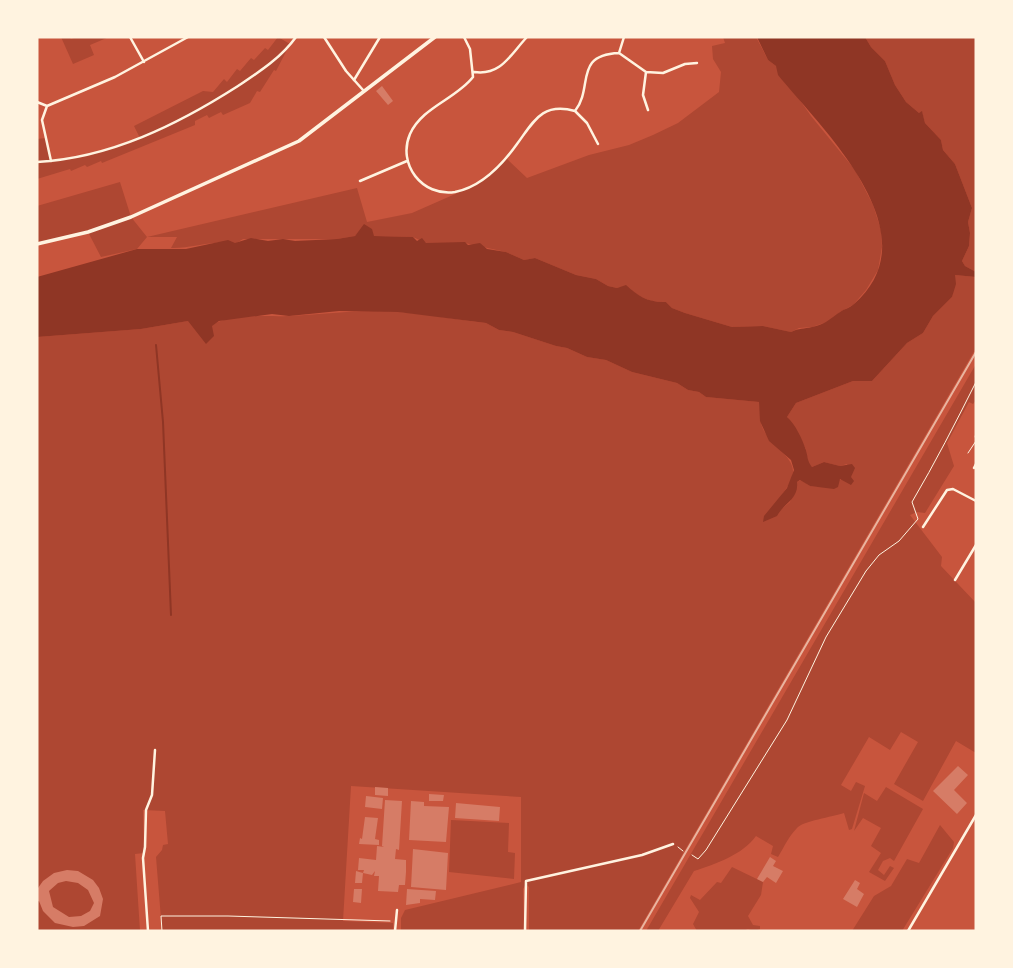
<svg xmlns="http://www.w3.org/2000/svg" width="1013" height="968" viewBox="0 0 1013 968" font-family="'Open Sans',sans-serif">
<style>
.green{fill:#ae4732}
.water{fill:#8f3625}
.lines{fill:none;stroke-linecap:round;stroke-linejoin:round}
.stream{stroke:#8f3625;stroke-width:2}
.building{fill:#d67c66;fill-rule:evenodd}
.path{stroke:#fff3e0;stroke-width:1}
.service{stroke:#fff3e0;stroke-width:1}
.minor{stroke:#fff3e0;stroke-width:2.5}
.tertiary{stroke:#fff3e0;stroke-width:2.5}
.secondary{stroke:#fff3e0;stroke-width:3.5}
.rail{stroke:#e9b49f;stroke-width:2}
</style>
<rect width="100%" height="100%" fill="#c8553d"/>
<path class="green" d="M61 37H69L71 39 77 37H109L90 45 94 55 73 64Z
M278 37 290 44 276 71 274 70 260 92 257 91 250 103 223 115 221 112 209 118 207 115 195 121V125L102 163 101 161 87 167 85 165 71 171 70 169 37 179V139L46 138 51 161 85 156 140 138 134 126 203 91 213 92 224 79 227 82 237 69 240 71 251 58 254 60 265 48 268 50Z
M723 37H756L768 60 776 66 811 116 855 170 873 205 881 230 882 247 878 270 866 290 853 305 840 312 830 321 812 327 799 328 791 332 763 326 732 327 685 313 672 308 666 302C649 303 638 296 626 286L617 288 608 286 596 279 576 275 535 258 524 260 506 252 465 243H426L413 237 374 236 362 228 355 236 337 239H243L235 244C223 238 188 249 171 248L177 237H147L137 249 101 257 88 232 37 244V206L120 182 131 217 147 237 357 188 367 222 412 213 462 191 482 181 506 158 527 178 589 155 629 145 653 135 678 123 719 92 721 72 713 59 712 46 725 43Z
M865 37H976V272L965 266 962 261 969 246 970 233 968 222 972 208 955 164 943 150 941 140 925 123 922 112 919 113 906 102 895 85 885 61 871 47Z
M955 275 976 277V348L638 931H529V887L526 884 523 889 524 931H401V918L405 910 521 882V797L351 786 343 921 393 923V931H162L156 857 162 850 163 845 168 844 165 811 143 810 144 853 135 854 140 931H37V337L141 329 188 321 211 326C229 312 269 317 291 316 328 314 361 309 399 312 429 314 457 320 486 323L499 330 513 332 556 346 567 348 587 357 606 360 632 372 677 383 688 390 699 392 706 397 759 402C761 410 759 420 763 429 770 444 794 457 793 472 791 490 777 492 778 512L790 502 797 482 801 480 810 486 822 487 852 475 847 464 840 466 824 462 812 467 808 463 806 449 787 417 796 403 853 381H872L907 343 923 333 933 316 952 297Z
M976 364V400L973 404 969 402 947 443 954 466 925 513 917 512 910 515 942 557 941 566 976 603V753L956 741 923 801 894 784 918 742 901 732 890 750 869 737 841 785 851 791 856 782 865 786 852 829 849 830 844 813C832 817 803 821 797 828 789 836 784 847 778 857L771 854 773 846 756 836C742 855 716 864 694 871L658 931H646Z
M886 787 923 809 894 861 890 858 883 861 878 870 884 875 890 866 894 868 885 881 869 872 881 853 871 846 881 828 863 818 854 831 864 793 877 801Z
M451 820 509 823 508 852 515 853 514 879 449 872Z
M940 825 954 842 953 848 902 931H852L874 896 891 886 907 859 919 863Z
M732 867 763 882 761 895 748 916 753 925 760 926V929L754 931 748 929 743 931H697L693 924 699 912 690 898 691 895 700 900 717 882 721 883Z"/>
<path class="water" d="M757 37H865L871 47 885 61 895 85 906 102 919 113 922 111 925 123 941 140 943 150 955 164 972 208 968 222 970 233 969 246 962 261 965 266 976 272V277L955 275 956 284 952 297 933 316 923 333 907 343 872 381H853L796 403 787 417C796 425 802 439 806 450 808 457 807 461 812 467L824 462 840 466 852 464 855 468 851 477 854 481 851 485 840 479 838 487 834 489 810 486 800 480 797 482C799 499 784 503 777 516L763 522 764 516 787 488 794 470 791 460 769 441 760 421 759 402 706 397 699 392 688 390 677 383 632 372 606 360 587 357 567 348 556 346 513 332 499 330 486 323 398 312 339 311 289 316 272 314 219 321 212 326 214 336 206 344 188 321 141 329 37 337V277L137 249H186L228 240 235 243 251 238 268 241 283 239 295 241 337 239 355 236 364 224 372 229 374 236 413 237 417 241 422 238 426 243 465 242 468 245 480 243 487 249 506 252 524 260 535 258 576 275 596 279 608 286 617 288 626 285C638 296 649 303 666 302L672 308 685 313 732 327 763 326 791 332C799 328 804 329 812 327 824 325 830 319 840 312 844 309 850 308 854 304 934 234 823 130 778 75L776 66 768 60Z"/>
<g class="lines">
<path class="stream" d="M156 345 163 422 171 615"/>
</g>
<path class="building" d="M382 86 393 101 388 105 376 91Z
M958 766 968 775 954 790 967 803 957 814 933 791Z
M375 787 388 788V796L375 795Z
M429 794 444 795 443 801H429Z
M366 796 383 798 382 809 365 807Z
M385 800 402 801 399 850 396 849 395 859 406 860V872L405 885H399L398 892 378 891 379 876H374L375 871 372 875 363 873 362 883H355L356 871 363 873 364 870H358L359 858 376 860 377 846 384 847 382 846Z
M411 801 424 802V806L449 807 446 842 409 840Z
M456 803 500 807 499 821 455 818Z
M365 817 378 818 375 839 379 840V845L359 844 360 838 362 839Z
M413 849 448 853 446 890 411 887Z
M770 857 776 861 773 866 783 871 776 883 767 877 763 882 757 879Z
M67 870 78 871 93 880 99 888 103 899 100 916 84 926 73 927 55 923 43 911 39 901 37 902 38 888 43 881 54 873ZM66 881 78 883 88 890 94 903 90 911 81 916 69 917 53 907 49 891 58 883Z
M855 880 860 883 857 889 864 894 857 907 843 899Z
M354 889H362L361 903 353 902Z
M407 889 436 891 435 900 420 899V903L406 905Z"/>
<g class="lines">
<path class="path" d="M678 847 683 851
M692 855 698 859 706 850 787 720 826 637 866 571 879 555 899 541 918 519 912 502C935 463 956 422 976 382
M162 931 161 916H228L390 921"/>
<path class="service" d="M968 453 976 441"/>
<path class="minor" d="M130 37 144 62
M464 37 470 49 473 77C456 99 422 107 410 134 397 164 422 197 455 192 481 187 502 165 517 144 534 121 542 102 575 111L587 123 598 144
M619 53 646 72 643 95 648 110
M474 72C501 76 510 55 527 37
M646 72 663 73 685 64 697 63
M354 80 380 37
M37 102 47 106
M575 111C594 87 573 55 619 53L624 37
M51 161 42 120 47 106 115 77 188 37
M37 162C110 158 177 125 238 86 259 72 281 58 296 37
M360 181 407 161
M976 436V437
M974 468 976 464
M923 527 947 490 953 489 976 501
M955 580 976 545
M148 931 143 858 145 847 146 810 152 795 155 750
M395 931 397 910
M525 931 526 881 642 855 673 844"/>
<path class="tertiary" d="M324 37 346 71 363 90
M908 931 976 815"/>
<path class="secondary" d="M37 244 88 232 131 217 299 141 435 37"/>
<path class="rail" d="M640 931 976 352"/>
</g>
<rect width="1013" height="968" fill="none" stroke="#fff3e0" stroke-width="77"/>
</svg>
